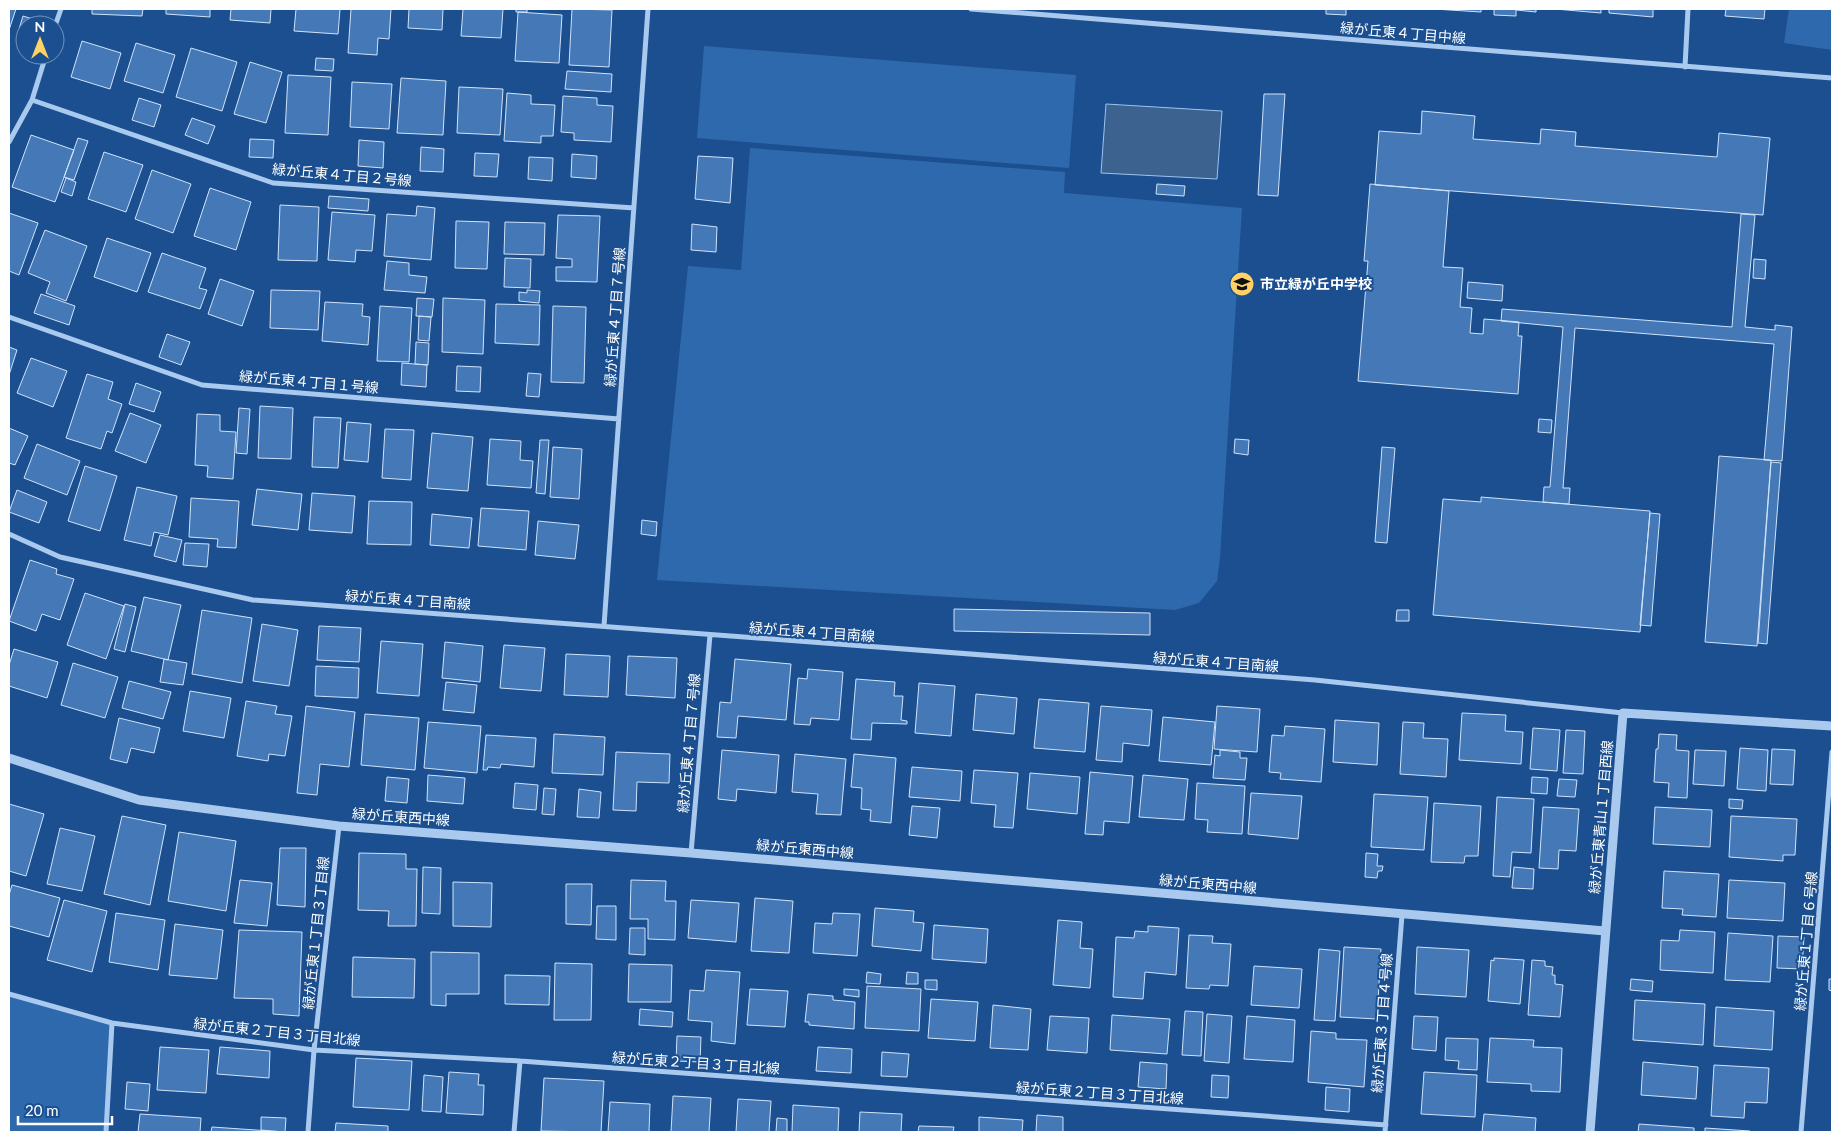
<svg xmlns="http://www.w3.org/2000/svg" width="1841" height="1141" viewBox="0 0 1841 1141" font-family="Lato,'Noto Sans JP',sans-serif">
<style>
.green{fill:#2e69ad}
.water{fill:#3c6290;stroke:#9cc4f0}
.building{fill:#4478b7;stroke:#cfe3fa}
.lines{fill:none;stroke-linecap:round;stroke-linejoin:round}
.minor{stroke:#a9c9ee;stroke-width:5}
.tertiary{stroke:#a9c9ee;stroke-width:9}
.labels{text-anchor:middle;stroke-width:4;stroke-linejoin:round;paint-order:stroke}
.street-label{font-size:14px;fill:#fff;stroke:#1b4f8f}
.poi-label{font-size:14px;font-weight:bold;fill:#fff;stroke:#1b4f8f;text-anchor:start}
</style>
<rect width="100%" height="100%" fill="#1b4f8f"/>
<path class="green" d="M1789 9H1832V50L1784 43Z
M704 46 1076 75 1069 168 697 138Z
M750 148 1065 172 1064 193 1242 208 1220 558 1217 581 1199 603 1175 610 657 580 688 266 741 270Z
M9 994 112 1023 106 1132H9Z"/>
<path class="water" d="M1106 104 1222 111 1217 179 1101 173Z"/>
<path class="building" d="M9 9H16L9 30Z
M92 9H143L142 16 92 14Z
M166 9H210V17L166 14Z
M231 9H271L270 23 230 20Z
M296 9H340L338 34 294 31Z
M351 9H391L389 39 378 38 377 55 348 53Z
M409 9H443L442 30 408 28Z
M463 9H503L501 38 461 36Z
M516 9H527V12H516Z
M572 9 612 10 609 67 569 65Z
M1326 9H1346V15L1326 14Z
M1434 9H1481V12Z
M1494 9H1536V12L1516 10V16L1494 15Z
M1555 9H1601V13Z
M1609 9H1653V17L1609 13Z
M1726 9H1765L1764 19 1725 16Z
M518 12 562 15 559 63 515 61Z
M23 16 36 20 34 25H25V31L19 29Z
M82 41 121 53 110 89 71 77Z
M136 43 175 55 163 93 124 81Z
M191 48 237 62 222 111 176 97Z
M316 58 334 59 333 71 315 70Z
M250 62 282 72 266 123 234 114Z
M567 71 612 74 611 92 565 89Z
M288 75 331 77 328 135 285 133Z
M401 78 446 81 443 135 397 133Z
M352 82 392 84 389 129 350 127Z
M459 87 503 89 500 135 457 133Z
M507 93 531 95V104L555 105 553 136H541V143L504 141Z
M1264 94H1285L1278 196 1258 195Z
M563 96 597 98V105L613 106 611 142 574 140V133L561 132Z
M139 98 161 105 154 127 132 120Z
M1422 111 1475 116 1473 139 1540 144 1541 129 1576 132 1575 146 1717 157 1719 133 1770 138 1763 215 1375 185 1379 131 1421 134Z
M192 118 215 126 208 144 185 135Z
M31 135 74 150 55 202 12 187Z
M78 138 88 141 74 180 64 177Z
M250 139 274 140 273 158 249 157Z
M359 140 384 142 383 168 358 166Z
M421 147 444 149 443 172 420 171Z
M104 152 143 165 126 212 88 199Z
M475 153 499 154 497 177 474 176Z
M572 154 597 156 596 179 571 177Z
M698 156 733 158 730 203 695 199Z
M529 157 553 158 552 181 528 179Z
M152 170 191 184 173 233 135 219Z
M66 178 76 182 72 196 61 192Z
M1157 184 1185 186 1184 196 1156 194Z
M1370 184 1449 191 1443 267 1463 268 1460 307 1472 308 1470 333 1483 334 1484 319 1519 322 1518 336H1522L1518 394 1358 381 1368 261H1364Z
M210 188 251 202 236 250 194 236Z
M329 196 369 199 368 211 328 208Z
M280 205 319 207 317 261 278 260Z
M417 206 435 208 431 260 384 256 387 214 416 216Z
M332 212 375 215 372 251 356 250 355 262 328 260Z
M9 213 38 223 19 275 9 271Z
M1741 214 1755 215 1745 327 1775 330V325L1792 327 1782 461 1764 460 1774 344 1575 328 1563 488H1570L1569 504 1543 502 1544 487H1550L1563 327 1501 321 1502 309 1732 327Z
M558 215 600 216 597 282 556 281V267H572V259L556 258Z
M456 221 489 222 487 269 455 268Z
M505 222 545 223 544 255 504 254Z
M692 224 717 227 716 252 691 250Z
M45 230 87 246 66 301 46 293 50 282 28 273Z
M107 238 151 253 137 292 94 277Z
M162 253 206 268 199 288 207 290 200 309 148 292Z
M505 258 531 259 530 288 504 287Z
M1754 259 1766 260 1765 279 1753 278Z
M387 261 409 263V275L427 277 425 293 384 290Z
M220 279 254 291 242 326 208 314Z
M1468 282 1503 285 1502 301 1467 298Z
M271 290 320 291 318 330 270 328Z
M527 290 540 291 539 303 519 301V292L527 293Z
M41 294 75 306 69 325 34 313Z
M417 298 434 299 432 317 416 316Z
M443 298 485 300 483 354 442 352Z
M325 302 363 304 362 316 370 317 368 345 322 341Z
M496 304 540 305 539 345 495 343Z
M380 306 412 308 409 362 377 361Z
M553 306 586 307 584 383 551 382Z
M419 316 431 317 429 341 418 340Z
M167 334 190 342 181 365 159 357Z
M416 342 429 343 428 365 415 364Z
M9 347 17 350 9 375Z
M31 358 67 371 53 407 17 393Z
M402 363 427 365 426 387 401 385Z
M457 366 481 367 480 392 456 391Z
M528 373 541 374 539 397 526 396Z
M87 374 113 382 108 399 122 404 112 433 107 431 101 449 66 438Z
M136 383 161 392 154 412 129 404Z
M260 406 293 408 291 459 258 458Z
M239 408 250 409 247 454 236 453Z
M130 413 161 425 146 463 115 451Z
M197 414 220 415V431L236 432 233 479 207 477 208 466 195 465Z
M314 417 341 418 338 468 312 467Z
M1539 419 1552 420 1551 433 1538 432Z
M347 422 371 424 368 462 344 460Z
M9 428 28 436 15 465 9 463Z
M385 429 414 430 411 480 382 478Z
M432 433 473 437 468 491 427 488Z
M490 439 521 441 520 460 533 461 531 488 487 485Z
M1235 439 1249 440 1248 455 1234 453Z
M540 440H549L545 494 536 493Z
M37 444 80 461 67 495 24 478Z
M553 447 582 449 579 499 550 497Z
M1382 447 1395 448 1387 543 1375 542Z
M1719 456 1771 460 1757 646 1705 642Z
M1771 462 1781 463 1767 644 1758 643Z
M85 466 117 476 100 531 68 521Z
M137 487 177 496 168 535 154 532 151 546 124 540Z
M257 489 302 494 298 530 252 525Z
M17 490 47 502 39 523 9 512Z
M312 493 355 496 352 533 309 530Z
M1481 497 1650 511 1640 632 1433 615 1443 499 1481 502Z
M191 498 239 501 236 548 217 547 218 539 189 537Z
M369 501 412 502 411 545 367 544Z
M481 508 529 511 526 550 478 546Z
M1650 513 1660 514 1651 626 1640 625Z
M432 514 472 518 469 548 430 545Z
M642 520 657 522 656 536 641 534Z
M538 521 579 525 575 559 535 555Z
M160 535 182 540 176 562 154 556Z
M185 543 209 544 207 567 183 565Z
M30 560 57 569 56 574 74 579 60 620 42 614 36 631 9 621Z
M85 593 124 606 106 659 67 645Z
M144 597 181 605 168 660 131 651Z
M125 604 136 607 125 652 114 649Z
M954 609 1150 613V635L954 631Z
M202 610 252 618 242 683 192 674Z
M1397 610H1409V621H1396Z
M262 624 298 630 289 686 253 681Z
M319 626 361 628 359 662 317 660Z
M381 641 423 644 419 696 377 693Z
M445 642 483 646 480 682 442 678Z
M504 645 545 648 541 691 500 688Z
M14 649 58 662 47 698 9 686V665Z
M566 654 610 656 608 697 564 695Z
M628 656 677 658 675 698 626 695Z
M164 659 187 663 183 685 160 682Z
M735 659 791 664 786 720 738 716 736 738 717 737 720 702 731 703Z
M73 663 118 677 105 718 61 705Z
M316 666 359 668 358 698 315 696Z
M808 669 843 672 839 720 811 718 810 725 794 724 798 678 807 679Z
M856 679 895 682 894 696H903L901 720 907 721V724L872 723 871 740 851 739Z
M129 681 171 692 163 719 122 708Z
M446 682 477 685 474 713 443 710Z
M919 683 955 686 951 736 915 733Z
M190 691 231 698 224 738 183 731Z
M976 694 1017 698 1014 734 973 730Z
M1039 699 1089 703 1085 752 1034 748Z
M246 701 277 706 275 714 292 716 285 756 269 754 268 761 237 756Z
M306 706 355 712 349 767 320 764 317 795 297 793Z
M1101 706 1152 710 1149 746 1123 743 1122 762 1096 760Z
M1217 706 1260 709 1257 752 1214 749Z
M1462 713 1506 715 1505 731 1523 732 1521 764 1459 760Z
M365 714 419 718 415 770 361 765Z
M1163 717 1215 722 1211 765 1159 761Z
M119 718 160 728 154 753 131 748 127 763 110 759Z
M1335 720 1379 723 1377 765 1333 762Z
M428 722 481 726 477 773 424 768Z
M1403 722 1424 723 1423 738 1448 739 1446 777 1400 774Z
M1285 726 1325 729 1321 782 1280 779 1281 773 1269 772 1272 735 1284 736Z
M1533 728 1560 730 1557 771 1530 769Z
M1566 730 1585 731 1583 774 1563 773Z
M554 734 605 737 603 775 552 773Z
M1659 734 1677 735 1676 750 1689 751 1687 798 1668 797 1669 783 1654 782 1656 749H1658Z
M486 735 536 738 534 767 501 764 500 768 488 767 487 770H483Z
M1740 748 1768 750 1766 791 1737 789Z
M1772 749 1795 750 1793 785 1770 784Z
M722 750 779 755 776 793 737 789 736 801 718 799Z
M1220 750 1240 752V758H1247L1245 780 1213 778 1215 755 1220 756Z
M1695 750 1726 751 1724 786 1693 784Z
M616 752 670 754 669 783 637 782 636 811 613 810Z
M795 754 846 759 841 815 816 814 818 794 792 792Z
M854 754 896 758 891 823 870 821 871 810 861 809 862 788 851 787Z
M912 767 962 771 960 801 909 797Z
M974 770 1018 773 1013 828 994 827 996 805 971 803Z
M1090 772 1133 776 1129 823 1104 821 1103 835 1085 834Z
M1030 773 1080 777 1077 814 1027 809Z
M428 775 465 778 463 804 427 801Z
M1143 775 1188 779 1184 820 1139 817Z
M387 777 409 779 407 803 385 801Z
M1532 777 1548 778 1547 794 1531 793Z
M1559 779 1577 780 1575 797 1557 796Z
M515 783 538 785 536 810 513 808Z
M1197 783 1245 786 1242 834 1207 832 1208 820 1195 819Z
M544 788 556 789 554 815 542 814Z
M579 789 601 792 599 818 577 817Z
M1251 793 1302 796 1298 839 1248 834Z
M1374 794 1428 797 1424 850 1371 847Z
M1497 797 1534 799 1531 853 1512 852 1510 877 1493 876Z
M1729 799 1743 800 1742 809 1729 808Z
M1434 803 1481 806 1478 856H1465L1464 863 1431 862Z
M9 804 44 814 26 876 9 871Z
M912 806 940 808 937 838 909 835Z
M1543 807 1579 809 1576 851 1559 850 1558 869 1539 868Z
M1655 807 1712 810 1710 847 1653 844Z
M122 816 166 825 150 905 104 894Z
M1731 816 1797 819 1795 855H1783V861L1729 857Z
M60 828 95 836 82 891 47 884Z
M179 832 236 841 226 911 168 901Z
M280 848H306L305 907 277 905Z
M359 853 406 854V869H417L416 926H388L389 911 358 910Z
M1366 853 1378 854 1377 866H1383L1382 871H1378L1377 878 1365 877Z
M423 867 441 868 440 914 422 913Z
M1514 867 1534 869 1533 889 1512 888Z
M1664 871 1719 874 1716 917 1682 915 1683 909 1662 908Z
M240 880 272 883 267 926 234 923Z
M631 880 666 881 665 901H676L675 940 648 939V919H630Z
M1729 880 1785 883 1783 921 1727 918Z
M453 882 492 883 491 927 453 926Z
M566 884H592L591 925 566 924Z
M12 885 60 898 49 937 9 926V895Z
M755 898 793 901 789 953 751 951Z
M64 900 107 911 92 972 47 960Z
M691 900 739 903 736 942 688 938Z
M597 906H616V940L596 939Z
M875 908 914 911 913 922 924 923 921 951 872 946Z
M116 913 165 920 158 970 109 962Z
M833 913 860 914 857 956 813 953 815 923 832 924Z
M1058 920 1082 922 1080 948 1093 949 1090 988 1053 985Z
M175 924 223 930 217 979 169 975Z
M934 925 988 929 986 963 932 959Z
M1148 926 1179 928 1176 975 1145 972 1143 999 1113 997 1116 937 1134 938 1135 931 1148 932Z
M630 928H645V955L629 954Z
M239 930 302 932 299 1016 273 1014V999L234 998Z
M1680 930 1715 932 1713 973 1660 970 1661 940 1679 941Z
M1728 933 1773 936 1770 982 1725 980Z
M1189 935 1213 936 1212 943 1231 944 1228 986 1210 985 1209 989 1186 988Z
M1778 936 1804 937 1802 969 1777 968Z
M1344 947 1381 949 1377 1019 1340 1017Z
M1417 947 1469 950 1466 997 1415 994Z
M1319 949 1340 951 1335 1021 1314 1020Z
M431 952 479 953V994H446V1006L431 1005Z
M353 957 415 959 414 998 352 997Z
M1494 958 1524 960 1520 1004 1488 1001 1491 960 1494 961Z
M1532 960 1545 961V966L1553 967 1552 975H1555V984L1563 985 1560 1017 1528 1015Z
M555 963 592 964 591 1020H554Z
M629 964 672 965 671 1002H628Z
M1254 966 1302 969 1299 1008 1251 1005Z
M706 970 740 972 735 1044 711 1041 712 1022 688 1020 690 990 704 991Z
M867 972 881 974 880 984 866 983Z
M907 972 918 973V984H906Z
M505 975 550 976 549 1005 505 1004Z
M1631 979 1653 981 1652 992 1630 990Z
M1829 979H1832V993V991L1829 990Z
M925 980H937V990L925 989Z
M867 986 921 989 919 1031 865 1028Z
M750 989 788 991 785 1027 747 1025Z
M844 989 859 990V997L844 995Z
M808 994 833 996V1000L855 1002 854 1029 809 1025V1022H805Z
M931 999 978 1002 975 1041 928 1038Z
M1635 1000 1705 1004 1703 1045 1633 1040Z
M993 1005 1031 1009 1028 1050 990 1048Z
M1716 1007 1774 1011 1772 1050 1714 1046Z
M640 1009 673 1012 672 1027 639 1025Z
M1185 1011 1203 1012 1201 1056 1182 1055Z
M1207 1014 1232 1016 1229 1063 1204 1061Z
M1112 1015 1170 1019 1167 1054 1110 1050Z
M1050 1016 1089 1018 1087 1053 1047 1050Z
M1247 1016 1295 1020 1293 1062 1244 1059Z
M1414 1016 1438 1017 1436 1051 1412 1049Z
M1311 1031 1336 1033V1039L1367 1040 1364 1087 1308 1082Z
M677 1036 701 1037 700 1062 676 1061Z
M1446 1038 1478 1039 1477 1070 1458 1069 1459 1061 1445 1060Z
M1490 1038 1534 1040 1533 1047 1562 1048 1560 1092 1531 1091V1084L1487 1082Z
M160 1047 209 1050 206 1093 157 1090Z
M220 1047 270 1051 269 1078 217 1074Z
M818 1047 852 1049 851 1073 816 1071Z
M882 1052 909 1054 907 1077 881 1076Z
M356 1058 412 1061 409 1110 353 1107Z
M1140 1062 1167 1064 1166 1089 1138 1087Z
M1643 1062 1698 1067 1696 1099 1641 1095Z
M1714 1065 1769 1068 1767 1103 1745 1102 1744 1118 1711 1116Z
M449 1072 479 1074 478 1085H484L483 1115 446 1113Z
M1424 1072 1477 1075 1475 1117 1421 1114Z
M424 1075 443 1077 441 1112 422 1111Z
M1212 1075 1229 1076 1228 1098 1211 1097Z
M544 1078 604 1081 601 1132 541 1131Z
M127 1082 150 1084 148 1111 125 1109Z
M1326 1087 1350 1089 1349 1112 1325 1110Z
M673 1096 711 1098 709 1132H671Z
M738 1099 771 1101 769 1132H736Z
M610 1102 650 1104 649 1132H608Z
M793 1105 839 1108 838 1132H792Z
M860 1112 902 1114 901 1132H859Z
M140 1114 201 1118 200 1132H138Z
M1484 1114 1536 1118 1535 1132H1482Z
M1037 1115 1063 1117V1132H1036Z
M261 1117 286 1118 285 1132 261 1130Z
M979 1117 1023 1120 1022 1132H979Z
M777 1118 787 1119V1132H776Z
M336 1123 388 1126V1132H335Z
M1639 1124 1694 1128V1132H1638Z
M919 1126 954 1127 953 1132H918Z
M212 1127 270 1131V1132H211Z
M1705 1128 1750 1131V1132H1705Z"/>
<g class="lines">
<path class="minor" d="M971 9 1832 78
M55 26 61 9
M1685 67 1688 9
M32 100 273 183 634 208
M9 142 32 100 46 55
M9 317 202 385 619 419
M9 534 60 557 253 600 1315 680 1623 713
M604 626 648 9
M691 853 710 635
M9 994 112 1023 314 1050 520 1061 1386 1125
M106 1132 112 1023
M308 1132 314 1050 339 826
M514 1132 520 1061
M1385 1132 1402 915
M1801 1132 1832 752"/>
<path class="tertiary" d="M9 758 139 800 339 826 691 853 1605 931
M1590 1132 1623 713 1832 726"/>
</g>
<defs>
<symbol id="school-disc" viewBox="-11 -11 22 22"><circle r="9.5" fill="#ffd166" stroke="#1b4f8f"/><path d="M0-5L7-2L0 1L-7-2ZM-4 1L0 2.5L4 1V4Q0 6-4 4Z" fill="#111"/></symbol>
</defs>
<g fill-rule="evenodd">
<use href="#school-disc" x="1228" y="270" width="28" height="28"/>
</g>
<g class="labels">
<g class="street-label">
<text transform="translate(1403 33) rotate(5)" y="5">緑が丘東４丁目中線</text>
<text transform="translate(342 175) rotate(5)" y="5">緑が丘東４丁目２号線</text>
<text transform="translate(615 317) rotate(-86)" y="5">緑が丘東４丁目７号線</text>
<text transform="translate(309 382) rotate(5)" y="5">緑が丘東４丁目１号線</text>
<text transform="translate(408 600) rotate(4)" y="5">緑が丘東４丁目南線</text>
<text transform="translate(812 632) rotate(4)" y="5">緑が丘東４丁目南線</text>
<text transform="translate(1216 662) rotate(4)" y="5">緑が丘東４丁目南線</text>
<text transform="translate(689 743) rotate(-85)" y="5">緑が丘東４丁目７号線</text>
<text transform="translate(401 817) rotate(4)" y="5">緑が丘東西中線</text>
<text transform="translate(1601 817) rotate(-85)" y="5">緑が丘東青山１丁目西線</text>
<text transform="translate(805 849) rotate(5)" y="5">緑が丘東西中線</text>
<text transform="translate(1208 884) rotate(5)" y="5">緑が丘東西中線</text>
<text transform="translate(316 933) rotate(-84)" y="5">緑が丘東１丁目３丁目線</text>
<text transform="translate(1806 941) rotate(-85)" y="5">緑が丘東１丁目６号線</text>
<text transform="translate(1382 1023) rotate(-86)" y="5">緑が丘東３丁目４号線</text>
<text transform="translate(277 1032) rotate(6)" y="5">緑が丘東２丁目３丁目北線</text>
<text transform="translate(696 1063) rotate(4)" y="5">緑が丘東２丁目３丁目北線</text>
<text transform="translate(1100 1093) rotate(4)" y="5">緑が丘東２丁目３丁目北線</text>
</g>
<g class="poi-label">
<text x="1260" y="289">市立緑が丘中学校</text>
</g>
</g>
<rect width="1841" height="1141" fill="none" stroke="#ffffff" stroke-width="20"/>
<g transform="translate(40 40)"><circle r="24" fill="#1b4f8f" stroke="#7695bc"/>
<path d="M0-4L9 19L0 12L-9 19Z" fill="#ffd166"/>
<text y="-8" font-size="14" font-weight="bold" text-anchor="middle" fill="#ffffff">N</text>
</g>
<path d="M18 1116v8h94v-8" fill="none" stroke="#ffffff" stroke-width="2.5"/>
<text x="25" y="1116" font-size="15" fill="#ffffff" stroke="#1b4f8f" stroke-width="4" paint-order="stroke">20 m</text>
</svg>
